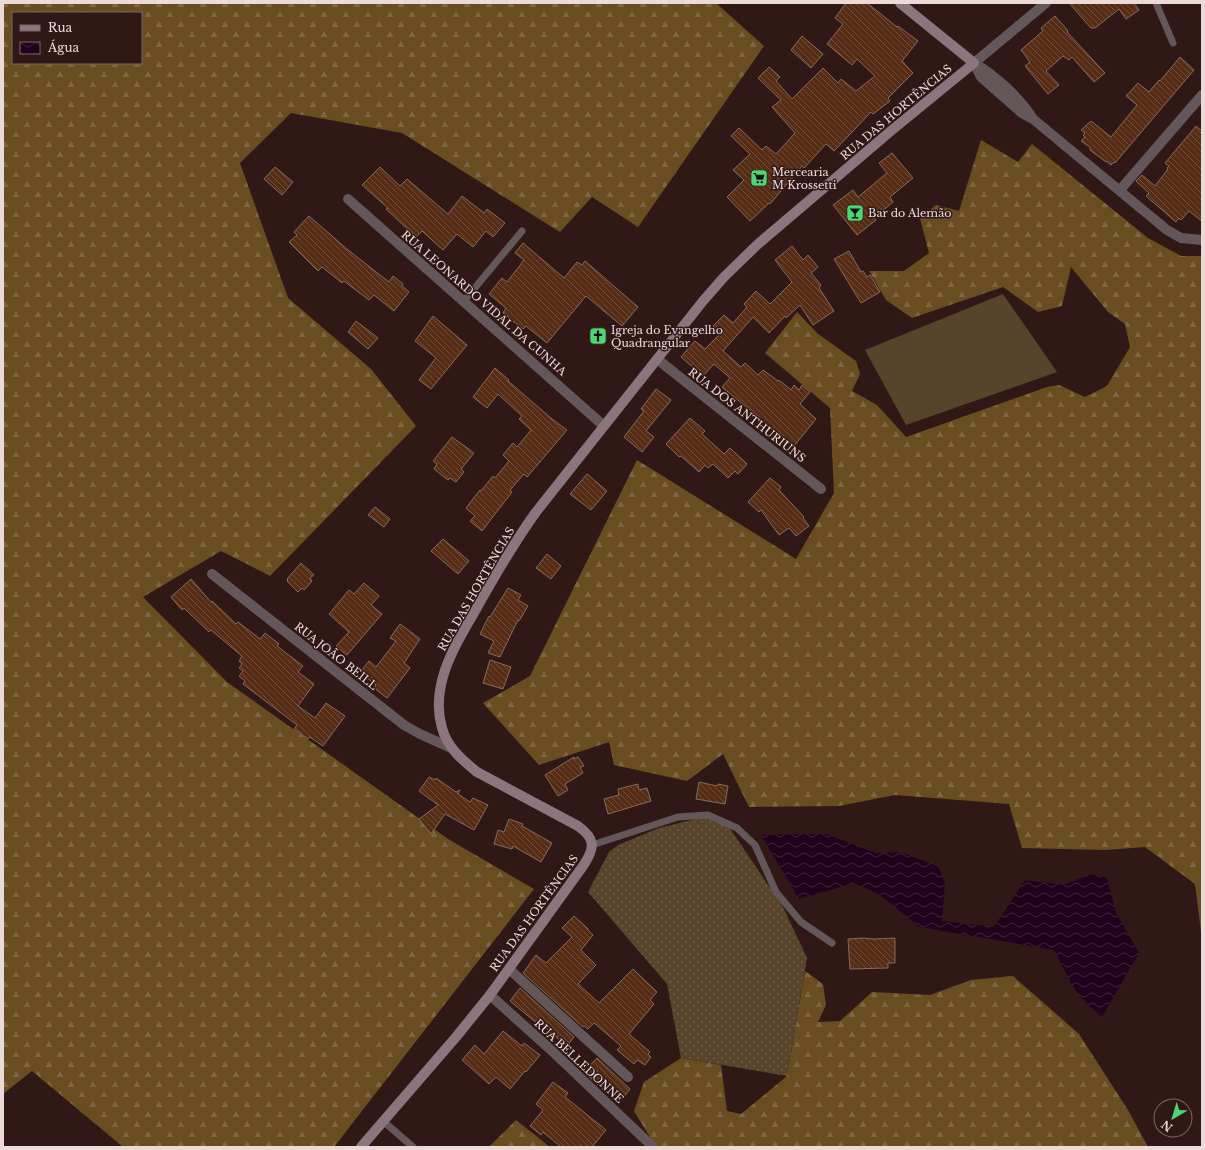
<svg xmlns="http://www.w3.org/2000/svg" width="1205" height="1150" viewBox="0 0 1205 1150" font-family="'Libre Baskerville',serif">
<style>
.grass{fill:url(#grass-dots)}
.forest{fill:url(#forest-firs);fill-rule:evenodd}
.pitch{fill:#57442b}
.water{fill:url(#water-waves)}
.building{fill:url(#building-back-hatch);stroke:#846b5e}
.lines{fill:none;stroke-linecap:round;stroke-linejoin:round}
.lane{stroke:#64575a;stroke-width:7}
.street{stroke:#64575a;stroke-width:10}
.secondary{stroke:#8a767c;stroke-width:10}
.labels{text-anchor:middle;stroke-width:3;stroke-linejoin:round;paint-order:stroke}
.street-label{font-size:11px;fill:#ecdad9;stroke:#301817}
.poi-label{font-size:11px;fill:#ecdad9;stroke:#301817;text-anchor:start}
</style>
<defs>
<pattern id="grass-dots" width="8" height="8" patternUnits="userSpaceOnUse"><rect width="8" height="8" fill="#57442b"/><path d="M2 2h.1M6 6h.1" fill="none" stroke="#6f5e49" stroke-width="1.8" stroke-linecap="round"/></pattern>
<pattern id="forest-firs" width="22" height="20" patternUnits="userSpaceOnUse"><rect width="22" height="20" fill="#6a4c21"/><path d="M5 1l3.5 6h-7zM16 11l3.5 6h-7z" fill="#7f6541"/></pattern>
<pattern id="water-waves" width="16" height="10" patternUnits="userSpaceOnUse"><rect width="16" height="10" fill="#21011c"/><path d="M0 5q4-4 8 0t8 0" fill="none" stroke="#41253c"/></pattern>
<pattern id="building-back-hatch" width="6" height="6" patternUnits="userSpaceOnUse"><rect width="6" height="6" fill="#562d14"/><path d="M-1 5l2 2M0 0l6 6M5-1l2 2" fill="none" stroke="#6e4b36"/></pattern>
</defs>
<rect width="100%" height="100%" fill="#301817"/>
<path class="grass" d="M704 817 729 827 783 907 807 958 787 1076 681 1058 667 984 588 892 609 852 618 845 659 828Z"/>
<path class="forest" d="M3 3H716L764 46 638 227 592 197 560 232 402 133 291 113 240 163 288 298 371 369 416 426 270 576 221 551 143 597 227 682 448 839 534 889 334 1147H123L32 1071 3 1094ZM13 13H141V63H13Z
M981 140 1018 162 1032 144 1148 238 1181 256H1202V939L1195 884 1145 847 1105 850 1022 848 1009 804 895 795 839 806 749 807 723 754 687 781 614 765 609 742 539 765 483 703 530 676 637 460 796 559 834 493 830 408 765 353 797 312 818 334 856 361 860 374 852 391 877 405 906 437 1047 387 1059 385 1085 397 1107 386 1130 347 1125 324 1108 312 1071 267 1062 306 1038 312 1003 287 912 318 886 300 869 271H904L929 253 920 218 936 205 959 211Z
M805 971 823 984 826 1005 818 1022 840 1021 872 992 930 995 971 980 1013 976 1079 1034 1128 1110 1148 1147H656L634 1111 644 1082 681 1058 721 1065 727 1111 741 1114 787 1076Z
M516 1120 550 1147H489Z"/>
<path class="pitch" d="M1003 294 1057 372 906 425 865 350Z"/>
<path class="water" d="M826 834 876 853 900 852 938 866 945 883 942 921 994 927 1025 880 1064 885 1091 874 1107 878 1116 913 1139 953 1102 1017 1088 1005 1073 987 1054 950 920 927 880 895 854 883 799 899 761 835Z"/>
<path class="building" d="M846 3H867L897 27 898 26 918 41 902 61 913 73 888 98 890 101 873 114 871 112 834 151 826 144 804 168 802 166 770 204 769 203 750 221 727 197 744 180 733 170 750 154 731 136 739 128 762 150 766 146 776 154 795 133 772 107 781 100 758 78 769 67 780 77 776 81 792 99 823 68 838 83 841 79 856 91 875 76 857 59 852 65 827 44 843 24 835 18Z
M1069 3H1134L1139 10 1126 19 1119 9 1095 28H1091Z
M1055 16 1068 31 1067 32 1105 73 1094 82 1072 57 1069 60 1063 56 1046 71 1059 85 1048 94 1025 66 1030 62 1021 50 1043 31 1041 28Z
M802 36 823 54 811 68 791 50Z
M1180 57 1194 70 1115 163 1114 162 1111 165 1106 161V162L1090 150V147L1081 141 1085 137 1083 135 1085 133 1081 130 1091 121 1111 137 1137 105 1126 96 1138 83 1149 92 1159 80 1160 81Z
M1196 126 1202 131V221L1189 211 1181 220 1179 218 1176 222 1146 196 1149 193 1136 181 1142 175 1155 186 1168 169 1167 168 1169 166 1165 163Z
M892 153 913 178 890 197 893 202 874 218 876 220 857 235 833 205 853 190 858 197 887 173 879 163Z
M275 167 293 182 282 195 264 179Z
M380 167 400 186 407 179 448 214 462 196 484 213 487 209 505 223 493 237 486 231 473 247 457 234 443 250 422 231 416 237 386 209 388 208 362 185Z
M309 216 348 250 389 282 393 276 403 284 402 286 409 292 394 311 374 295 369 300 344 281 342 283 322 267 318 271 289 242 297 235 294 232Z
M523 243 564 278 577 262 582 265 585 261 638 307 622 326 586 296 547 343 526 326 523 329 503 313 506 308 489 294 502 278 507 282 524 260 515 253Z
M792 246 803 260 808 255 818 267 811 273 821 285 819 288 834 311 813 325 800 305 786 318 785 316 769 333 753 317 723 351 741 367 745 363 758 375 763 370 778 381 779 380 791 390 794 385 799 390 802 385 810 392 800 404 816 419 794 446 722 387 730 378 714 364 703 376 681 357 695 341 705 349 721 333 713 326 724 315 733 323 747 307 744 304 756 291 770 304 792 282 775 260Z
M849 251 861 272 863 271 867 277 870 275 880 292 861 303 834 259Z
M433 316 467 345 431 389 419 380 436 358 435 357 415 341Z
M356 321 378 338 368 349 348 332Z
M495 368 509 380 508 381 552 419 567 430 527 477 524 474 510 490 512 492 482 531 470 521 475 516 466 508 480 490 481 491 493 476 495 478 509 461 503 455 513 443 517 447 531 430 519 419 522 416 498 394 487 408 473 397Z
M656 389 671 400 646 431 654 437 642 452 624 437 644 411 641 409Z
M690 418 705 431 702 434 724 454 730 448 747 464 738 474 735 471 728 478 713 464 708 468 705 465 699 472 681 456 679 457 666 444Z
M452 437 474 453 461 469 464 472 456 482 450 478 448 480 434 469 437 464 433 461Z
M587 474 607 491 591 510 570 494Z
M770 478 781 487 779 490 804 517 803 518 809 526 796 536 789 528 779 535 761 510 759 512 748 502Z
M375 507 390 519 384 527 368 515Z
M443 539 469 561 458 574 431 551Z
M547 554 561 566 551 579 536 568Z
M301 563 314 575 310 578 312 581 304 590 302 588 298 592 287 581 288 580 287 579Z
M191 579 211 602 212 601 236 624 238 622 260 639 265 633 279 644 277 646 303 666 298 672 314 684 298 706 315 718 326 703 345 716 323 746 310 737 308 739 294 729 297 725 243 684 245 681 239 676 243 671 239 668 242 664 239 661 242 656 211 630 209 632 184 608 182 610 171 597Z
M364 583 379 596 371 605 382 614 347 655 336 646 349 632 329 614 349 590 354 594Z
M508 588 521 595 518 600 528 606 519 621 518 620 500 657 488 653 494 641 480 634 489 616 490 617Z
M400 624 420 639 404 663 410 668 387 698 374 688 376 685 360 672 369 661 376 667 396 641 390 638Z
M490 660 511 667 503 689 483 683Z
M574 757V759L578 757 584 766 580 767 583 773 565 784 568 790 558 796 545 775Z
M429 777 435 780 436 778 456 792 460 790 458 794 470 802 473 798 488 805 474 830 445 814 431 834 419 819 438 805 419 791Z
M699 782 717 786 718 784 728 786 725 804 696 799Z
M638 784 639 790 647 788 651 801 608 814 604 799 619 795 618 789Z
M509 819 523 824 522 826 552 843 541 862 513 846 512 849 494 844 498 830 504 832Z
M574 916 588 929V930L593 935 581 950 596 965 578 984 599 1003 633 969 657 992 650 1000 654 1004 629 1034 650 1052 648 1054 651 1057 645 1065 637 1060 634 1064 617 1050 621 1046 594 1023 588 1029 584 1026 583 1027 523 973 536 955 546 963 572 937 562 928Z
M864 938 873 939 895 938V963H888V968L850 969 848 939Z
M520 988 574 1037 567 1046 542 1025V1026L533 1020 510 1001Z
M503 1031 522 1046 524 1043 540 1055 526 1072 525 1071 510 1089 496 1077 489 1084 462 1060 475 1045 484 1054Z
M597 1058 630 1089 623 1098 611 1089 607 1093 584 1072Z
M553 1082 568 1093 565 1097 606 1130 592 1147H561L543 1132 541 1135 530 1126 543 1110 536 1104Z"/>
<g class="lines">
<path class="lane" d="M1156 3 1173 43
M464 301 522 231
M592 845 678 817 708 815 737 828 755 845 776 892 801 922 832 943
M383 1121 413 1147"/>
<path class="street" d="M974 63 981 77 1022 113 1033 119 1167 230 1181 238 1202 240
M974 63 1046 3
M974 63C995 75 1021 99 1033 119
M1120 190 1202 95
M348 199 604 426
M657 359 821 489
M212 574 404 725 420 734 451 748
M509 969 628 1077
M490 995 550 1049 652 1146"/>
<path class="secondary" d="M361 1147 456 1037 490 995 583 866C595 848 596 839 578 826L477 772C462 760 447 747 442 728 438 714 438 699 441 685 446 659 462 634 475 611 494 577 513 544 536 512L703 301 724 277 758 244 892 130 974 63 900 3"/>
</g>
<defs>
<symbol id="supermarket-square" viewBox="-11 -11 22 22"><rect x="-9" y="-9" width="18" height="18" rx="4" fill="#4ed675" stroke="#301817"/><path d="M-6-5.5h2.5l.6 2H6L4.5 2H-2.5L-4.4-4H-6ZM-1.5 3.2a1.3 1.3 0 1 0 .1 0ZM3 3.2a1.3 1.3 0 1 0 .1 0Z" fill="#111"/></symbol>
<symbol id="bar-square" viewBox="-11 -11 22 22"><rect x="-9" y="-9" width="18" height="18" rx="4" fill="#4ed675" stroke="#301817"/><path d="M-6-5H6L.8 .8V4.5H3.5V6h-7V4.5H-.8V.8Z" fill="#111"/></symbol>
<symbol id="church-square" viewBox="-11 -11 22 22"><rect x="-9" y="-9" width="18" height="18" rx="4" fill="#4ed675" stroke="#301817"/><path d="M-1.2-6h2.4v3.5h3.3v2.4h-3.3V6h-2.4V-.1h-3.3v-2.4h3.3Z" fill="#111"/></symbol>
</defs>
<g fill-rule="evenodd">
<use href="#supermarket-square" x="749" y="168" width="20" height="20"/>
<use href="#bar-square" x="845" y="203" width="20" height="20"/>
<use href="#church-square" x="588" y="326" width="20" height="20"/>
</g>
<g class="labels">
<g class="street-label">
<text transform="translate(896 112) rotate(-40)" y="4">RUA DAS HORTÊNCIAS</text>
<text transform="translate(484 303) rotate(41)" y="4">RUA LEONARDO VIDAL DA CUNHA</text>
<text transform="translate(747 415) rotate(38)" y="4">RUA DOS ANTHURIUNS</text>
<text transform="translate(476 589) rotate(-60)" y="4">RUA DAS HORTÊNCIAS</text>
<text transform="translate(336 656) rotate(38)" y="4">RUA JOÃO BEILL</text>
<text transform="translate(534 913) rotate(-54)" y="4">RUA DAS HORTÊNCIAS</text>
<text transform="translate(579 1061) rotate(43)" y="4">RUA BELLEDONNE</text>
</g>
<g class="poi-label">
<text x="772" y="176">Mercearia<tspan x="772" dy="13">M Krossetti</tspan></text>
<text x="868" y="217">Bar do Alemão</text>
<text x="611" y="334">Igreja do Evangelho<tspan x="611" dy="13">Quadrangular</tspan></text>
</g>
</g>
<rect width="1205" height="1150" fill="none" stroke="#ecdad9" stroke-width="8"/>
<rect x="12" y="12" width="130" height="52" fill="#301817" stroke="#7b6665"/>
<rect x="20" y="25" width="20" height="6" fill="#8a767c" stroke="#7b6665"/>
<text x="48" y="32" font-size="12" fill="#ecdad9">Rua</text>
<rect x="20" y="42" width="20" height="12" fill="url(#water-waves)" stroke="#7b6665"/>
<text x="48" y="52" font-size="12" fill="#ecdad9">Água</text>
<g transform="translate(1173 1118) rotate(218)"><circle r="19" fill="#301817" stroke="#7b6665"/>
<path d="M0-3L7 15L0 10L-7 15Z" fill="#4ed675"/>
<text y="-6" font-size="11" font-weight="bold" text-anchor="middle" fill="#ecdad9">N</text>
</g>
</svg>
